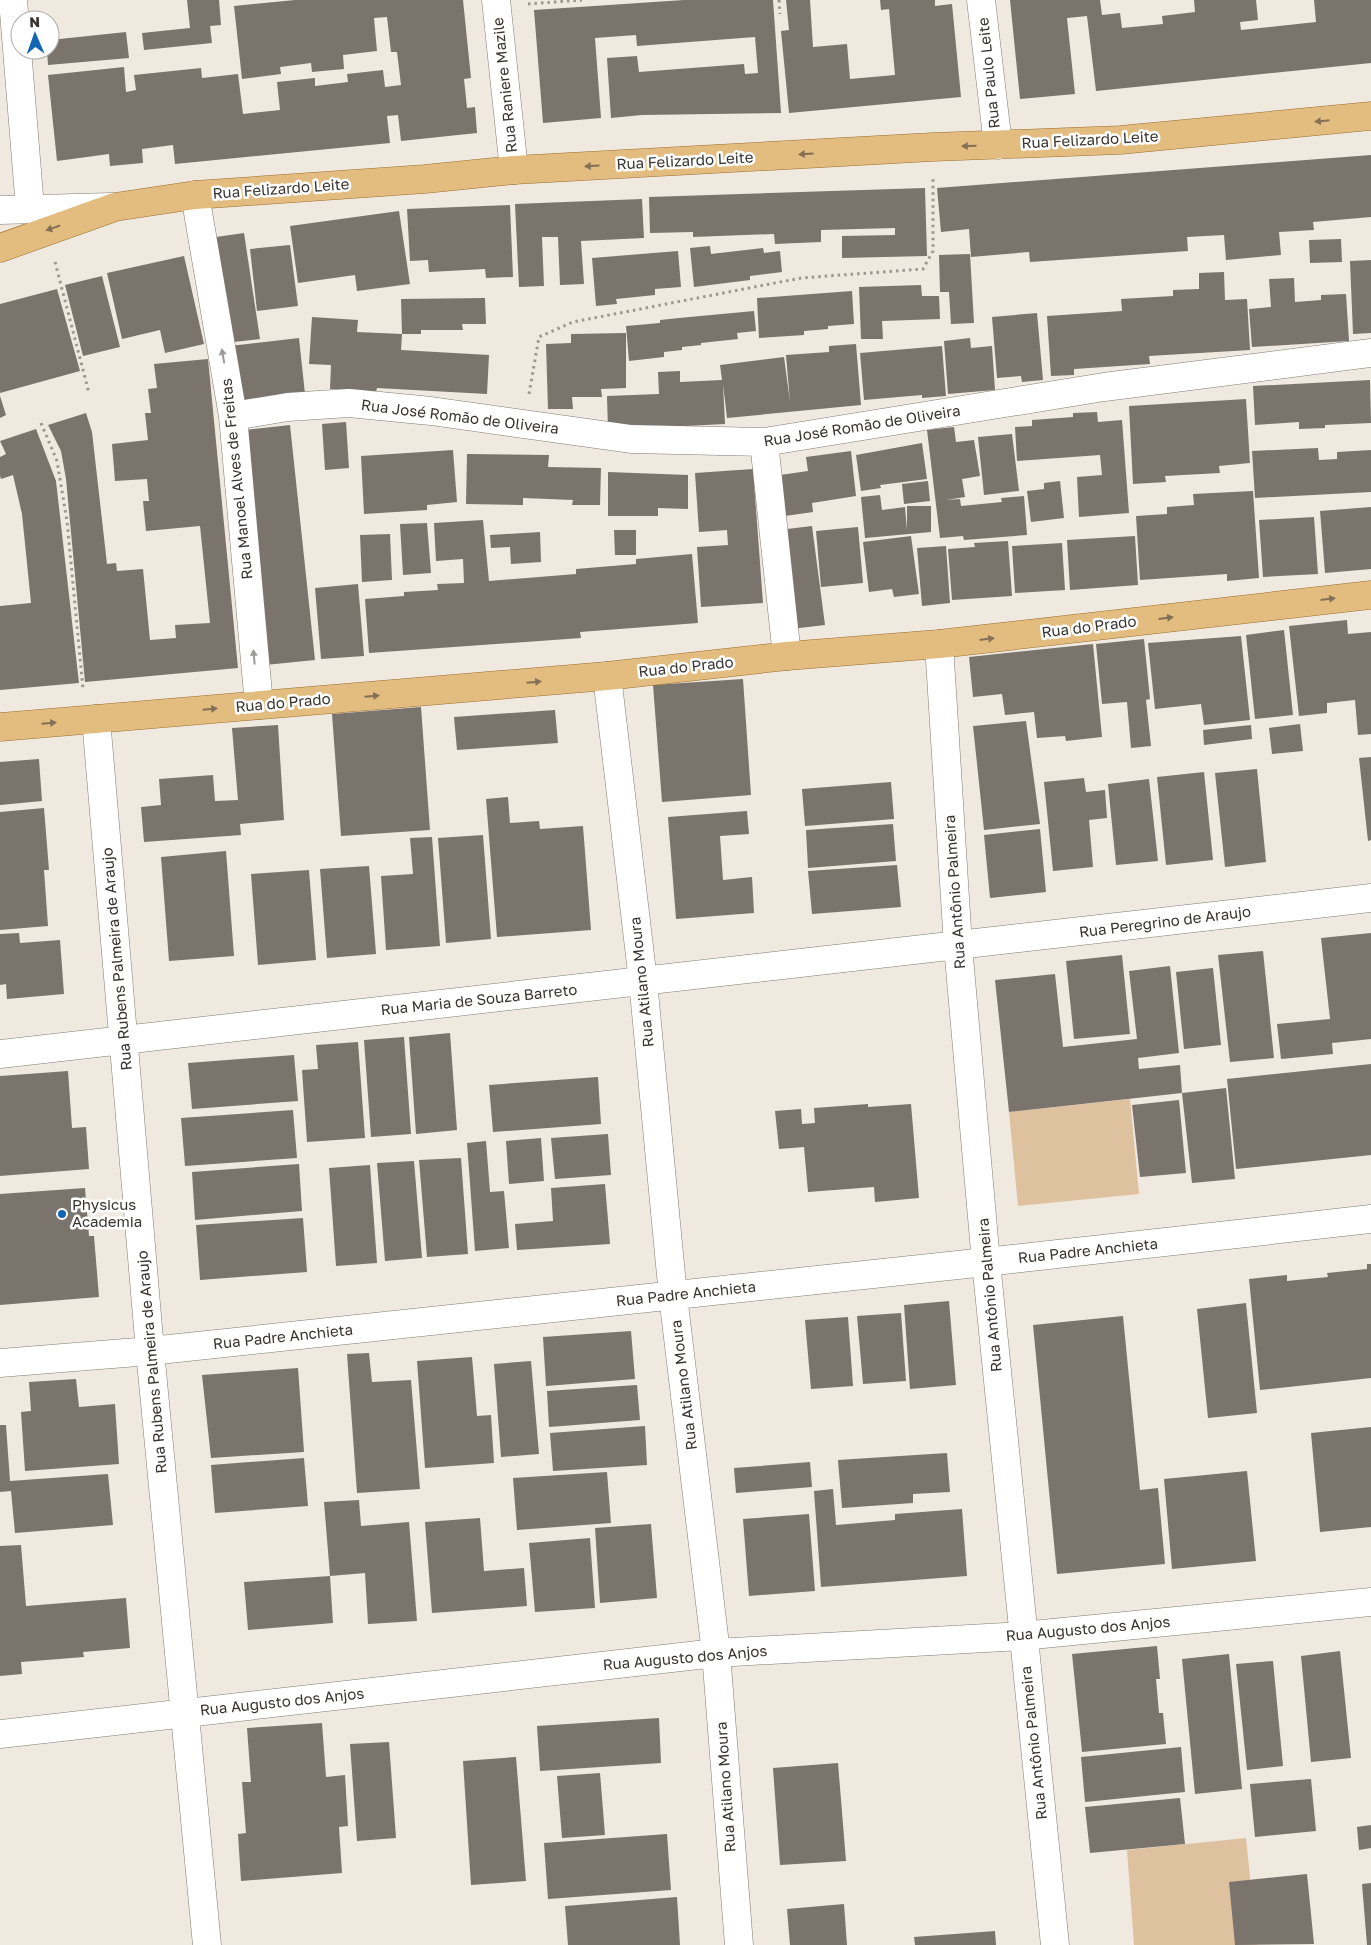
<svg xmlns="http://www.w3.org/2000/svg" width="1371" height="1945" viewBox="0 0 1371 1945" font-family="'Golos Text',sans-serif">
<style>
.green{fill:#dec29f}
.building{fill:#7a746c}
.lines{fill:none;stroke-linecap:round;stroke-linejoin:round}
.minor-casing{stroke:#827c74;stroke-width:29}
.major-casing{stroke:#9a6f2d;stroke-width:29}
.path{stroke:#9c9791;stroke-width:3;stroke-dasharray:2.5 4;stroke-linecap:butt}
.minor{stroke:#fff;stroke-width:28}
.major{stroke:#e3bc80;stroke-width:28}
.oneway{fill:#847155}
.oneway2{fill:#9b9a98}
.poi-dot{fill:#1365b3;stroke:#fff;stroke-width:2}
.labels{text-anchor:middle;stroke-width:5;stroke-linejoin:round;paint-order:stroke}
.street-label{font-size:15px;fill:#373431;stroke:#fff}
.poi-label{font-size:15px;fill:#373431;stroke:#fff;text-anchor:start}
</style>
<rect width="100%" height="100%" fill="#f0e9e0"/>
<path class="green" d="M1130 1099 1139 1194 1018 1206 1009 1112Z
M1246 1838 1257 1945H1134L1127 1850Z"/>
<path class="building" d="M187 0H219L221 25 210 26 212 43 144 50 142 33 190 28Z
M295 0H463L471 78 464 79 467 108 475 107 477 133 401 141 398 115 387 116 390 143 175 164 173 145 142 149 143 163 110 166 109 154 57 161 48 75 124 67 126 92 136 90 134 75 201 68 202 78 238 74 243 114 280 110 277 82 315 78V86L348 82 347 74 383 70 385 87 401 85 397 52H391L387 17 374 18 377 51 343 55 344 69 312 72 311 63 280 67 281 74 242 79 234 6Z
M684 0H773L781 113 642 115 611 118 607 58 637 56 639 72 744 64 745 74 758 73 755 37 637 46 636 35 595 38 601 118 543 123 534 10Z
M786 0H810L813 47 847 44 850 79 895 75 889 9 881 10 880 0H935V6L952 4 961 97 789 113 781 31 789 30Z
M1010 0H1100L1102 15 1120 13 1122 28 1163 24 1162 16 1195 12 1194 0H1256L1258 20 1240 22 1241 30 1316 22 1314 0H1371V63L1096 91 1087 16 1067 18 1075 94 1020 99Z
M126 32 129 58 48 65 47 50H50V40Z
M1371 155V217L1313 222 1314 230 1279 232 1281 255 1226 260 1224 235 1187 237 1188 251 1030 262 1029 252 971 257 969 229 941 232 937 188Z
M925 188 927 256 842 258V236L895 235V228L821 230V242L775 244 774 234 693 237V232L650 233 649 197Z
M642 199 644 238 581 241 584 284 560 285 558 237H542L544 286 519 287 515 204Z
M510 205 513 277 486 278 485 269 429 272 428 260 410 261 407 209Z
M399 211 410 284 357 291 355 275 298 283 290 226Z
M244 233 260 339 225 343 209 238Z
M1341 239 1342 262 1310 263 1309 240Z
M290 245 298 306 257 311 250 249Z
M710 246 711 254 763 248 764 253 780 251 782 272 750 276V280L694 287 690 248Z
M678 251 681 287 655 289V295L616 299 617 304 596 306 592 258Z
M970 254 974 323 951 324 949 292H940L939 255Z
M184 256 204 344 165 353 160 330 122 339 107 273Z
M1371 260V333L1353 334 1350 261Z
M1224 272 1225 300 1247 299 1250 350 1149 356 1150 364 1074 369V375L1051 376 1047 316 1122 311 1121 299 1173 296V290L1199 289V273Z
M102 276 120 347 83 356 65 285Z
M1294 278 1295 302 1321 300V295L1346 294 1349 341 1252 347 1249 309 1271 307 1269 279Z
M921 285 922 296H939L940 319 882 321 883 339H861L859 287Z
M57 289 80 371 0 393V304Z
M852 291 854 324 828 326V329L804 331V335L759 338 757 298Z
M485 298 486 324H462L463 330H421V334H402L401 350 489 355 487 394 377 388 376 392 330 389 331 365 309 364 312 317 358 320 357 332 402 334 401 299Z
M754 311 756 331 737 333 738 339 701 343V345L682 347V350L664 352V357L629 361 626 326 660 323V320L679 318Z
M1037 313 1043 380 1022 382 1021 376 997 378 992 317Z
M626 333V388L601 389 602 397H572L573 409H548L546 344 571 343V334Z
M299 338 305 394 236 401 230 346Z
M970 338 971 348 992 346 995 390 948 394 944 341Z
M856 344 861 405 727 418 723 384 725 424 608 430 607 396 659 394 658 372 680 371V382L722 380 720 365 784 357 790 402 786 355 829 352V346Z
M942 346 946 396 922 398V395L864 400 860 353Z
M208 359 238 668 85 682 66 479 61 451 48 425 86 413 92 432 107 564 116 563 117 571 143 569 150 640 176 638 175 625 210 623 200 526 146 531 143 501H149L147 479 115 481 112 444 148 440 145 413H151L148 389 157 388 154 364Z
M1370 380 1371 423 1325 425V428L1299 429V422L1255 425 1253 386Z
M0 396 6 415 0 418Z
M1246 399 1250 463 1219 466 1220 473 1165 476 1166 482 1133 484 1129 406Z
M1097 412 1098 422 1122 420 1129 513 1079 517 1077 477 1102 475 1100 455 1017 461 1015 427 1032 426V420L1073 417V413Z
M346 422 349 468 325 470 322 424Z
M290 425 315 660 265 665 245 430Z
M954 427 956 442 974 440 980 476 962 479 965 497 946 500 960 499 961 506 1002 502 1001 498 1024 496 1027 535 964 540 963 536 940 538 927 430Z
M36 429 56 481 79 683 0 690V606L31 603 22 514 13 475 1 479 0 476V457L6 454 0 441Z
M1012 434 1019 491 984 495 978 437Z
M922 443 927 479 880 485 881 488 861 491 856 455Z
M1318 448 1319 460 1337 459V452L1371 450V492L1255 498 1252 451Z
M453 450 457 502 427 505V510L364 514 361 456Z
M851 451 856 496 812 503 813 512 778 517 773 476 808 471 806 457Z
M467 454 549 455 548 467 601 468 600 505H572L573 500 523 498V505L466 504Z
M753 469 763 603 701 607 697 547 728 545 727 530 699 532 695 473Z
M608 472 688 475V509L658 508V516H608Z
M928 481 930 501 904 504 902 484Z
M1060 481 1064 518 1031 522 1027 491 1044 489V483Z
M1253 491 1259 578 1227 581V574L1140 580 1136 516 1167 514V507L1194 505 1193 494Z
M880 495 882 510 905 507 907 530V506H931V532L865 538 861 497Z
M1371 507V569L1325 573 1320 511Z
M1314 517 1318 574 1263 577 1259 520Z
M483 520 489 581 576 574V569L636 564V559L692 554 698 623 580 632 581 638 369 653 365 599 404 596V592L438 590 437 584 464 583 463 559 436 561 434 523Z
M427 523 431 573 403 575 400 524Z
M812 526 825 625 791 629 779 530Z
M858 527 863 583 821 587 816 531Z
M614 530H636V555H615Z
M540 532 541 562 511 564 510 547 491 548 490 535Z
M390 534 392 580 362 582 360 535Z
M911 536 919 594 894 597 892 589 869 592 863 542Z
M1135 536 1138 585 1070 590 1067 540Z
M1008 541 1012 596 952 600 948 549 975 547 974 543Z
M1062 543 1065 590 1015 593 1012 546Z
M946 546 950 603 922 606 917 548Z
M358 584 364 656 321 659 315 588Z
M1347 620 1348 634 1371 632V734L1358 735 1355 700 1327 703V713L1299 716 1289 626Z
M1284 630 1293 715 1255 719 1246 635Z
M1241 636 1250 720 1204 725 1201 704 1155 709 1148 643Z
M1144 639 1150 699 1146 700 1151 746 1131 748 1127 702 1102 704 1096 644Z
M1093 644 1102 737 1066 741 1065 736 1037 738 1034 712 1005 715 1002 694 973 697 969 657Z
M743 679 751 795 662 802 653 685Z
M421 707 430 830 341 836 332 714Z
M555 710 558 743 457 750 454 717Z
M1026 721 1040 824 984 830 973 726Z
M1300 724 1303 751 1272 754 1269 728Z
M278 725 284 820 240 824 241 835 144 842 141 807 161 805 159 779 213 775 215 801 238 800 232 728Z
M1251 725 1252 739 1204 745 1203 730Z
M1371 757V840L1368 841 1359 758Z
M39 759 42 801 0 805V762Z
M1257 769 1266 862 1225 867 1215 773Z
M1204 772 1213 860 1166 865 1157 777Z
M1084 778 1086 792 1105 790 1107 818 1089 820 1093 867 1053 871 1044 782Z
M1149 779 1158 861 1116 865 1108 784Z
M891 782 894 819 805 826 802 789Z
M508 797 510 823 539 821 540 829 583 826 591 930 497 937 486 799Z
M44 808 49 870H44L48 926 0 930V812Z
M747 811 749 834 720 836 723 880 752 877 754 913 676 919 668 817Z
M893 824 896 861 808 868 806 830Z
M1040 829 1046 892 990 898 984 835Z
M483 835 491 939 446 943 438 838Z
M432 837 440 946 386 950 381 876 413 874 410 838Z
M226 851 234 956 169 961 161 857Z
M897 865 901 907 812 914 808 871Z
M369 866 376 954 327 958 320 869Z
M309 870 316 960 258 965 251 874Z
M19 933 20 943 60 940 64 994 7 999 6 984 0 985V934Z
M1371 933V1039L1332 1043 1333 1054 1281 1059 1277 1024 1330 1019 1321 938Z
M1263 951 1274 1058 1230 1062 1218 955Z
M1122 955 1130 1034 1074 1039 1066 961Z
M1170 966 1179 1053 1138 1058 1139 1069 1180 1065 1182 1093 1009 1112 995 980 1055 974 1063 1047 1137 1039 1129 971Z
M1213 968 1221 1045 1184 1049 1176 972Z
M450 1033 457 1130 416 1134 409 1037Z
M404 1037 411 1134 371 1137 364 1040Z
M358 1042 365 1138 307 1142 302 1070 318 1069 316 1045Z
M294 1055 298 1101 192 1109 188 1063Z
M1371 1064V1155L1236 1169 1227 1079Z
M68 1071 72 1128 86 1127 89 1169 0 1176V1076Z
M598 1077 601 1124 493 1132 489 1085Z
M1226 1088 1235 1179 1192 1183 1182 1093Z
M1179 1100 1186 1173 1140 1177 1132 1105Z
M868 1104V1107L911 1104 919 1198 875 1202 874 1187 808 1192 804 1147 779 1149 775 1111 801 1109 802 1124 815 1123 814 1108Z
M293 1110 297 1158 185 1166 181 1118Z
M608 1134 611 1175 555 1179 551 1138Z
M541 1138 544 1181 509 1184 506 1141Z
M486 1141 490 1192 504 1191 509 1248 475 1251 467 1143Z
M461 1158 468 1254 427 1257 419 1160Z
M414 1161 422 1258 385 1261 377 1163Z
M299 1164 302 1211 195 1220 192 1172Z
M370 1165 377 1263 336 1266 329 1168Z
M605 1184 610 1244 517 1250 515 1224 553 1221 551 1188Z
M85 1188 89 1236H94L99 1297 0 1305V1194Z
M303 1218 307 1272 200 1280 196 1225Z
M1367 1264H1371V1378L1260 1390 1249 1279 1287 1275V1281L1328 1277 1327 1273 1367 1269Z
M949 1301 956 1385 910 1389 904 1305Z
M1246 1303 1257 1413 1208 1418 1197 1309Z
M901 1313 906 1381 863 1384 857 1316Z
M1123 1316 1140 1490 1158 1488 1165 1564 1057 1574 1033 1325Z
M848 1317 853 1386 811 1389 805 1320Z
M631 1331 635 1379 546 1386 543 1337Z
M369 1353 372 1382 411 1380 420 1489 357 1493 347 1354Z
M472 1357 477 1416 491 1415 494 1463 425 1468 417 1361Z
M531 1361 539 1454 501 1457 494 1364Z
M298 1368 304 1452 211 1458 202 1375Z
M76 1379 79 1407 115 1404 119 1464 25 1471 21 1412 31 1411 29 1382Z
M637 1385 640 1420 549 1427 547 1391Z
M0 1425H6L10 1481 108 1474 113 1525 15 1533 11 1491 0 1492Z
M645 1426 647 1465 553 1471 550 1433Z
M1371 1427V1527L1320 1532 1311 1433Z
M947 1453 950 1492 913 1494V1503L842 1508 838 1460Z
M304 1458 308 1506 215 1513 211 1465Z
M810 1462 812 1487 736 1493 734 1468Z
M1247 1471 1256 1561 1172 1569 1164 1479Z
M607 1472 611 1523 517 1530 513 1478Z
M833 1489 836 1525 895 1520V1514L962 1509 967 1576 821 1587 814 1491Z
M359 1500 361 1526 409 1522 417 1621 368 1624 365 1573 330 1576 324 1502Z
M809 1514 815 1591 749 1596 743 1519Z
M480 1518 484 1571 524 1568 527 1606 432 1613 425 1522Z
M651 1524 657 1598 600 1603 595 1528Z
M590 1538 595 1608 535 1612 529 1543Z
M21 1545 26 1606 126 1598 130 1648 83 1652 84 1657 21 1662 22 1674 0 1676V1546Z
M330 1576 333 1623 248 1630 244 1582Z
M1157 1646 1160 1679H1156L1159 1713H1163L1166 1744 1082 1752 1072 1654Z
M1340 1651 1351 1758 1311 1762 1301 1656Z
M1229 1654 1242 1789 1195 1794 1182 1659Z
M1273 1661 1283 1766 1247 1770 1236 1664Z
M659 1718 661 1763 540 1771 537 1726Z
M322 1723 326 1777 345 1775 348 1826 339 1827 342 1873 241 1881 238 1834 246 1833 242 1782H251L247 1728Z
M389 1742 396 1838 357 1841 350 1744Z
M1181 1747 1185 1792 1085 1802 1081 1757Z
M516 1757 526 1881 471 1885 463 1761Z
M838 1763 846 1861 780 1865 773 1768Z
M600 1773 605 1835 562 1838 557 1776Z
M1311 1779 1316 1831 1255 1837 1250 1784Z
M1180 1798 1185 1844 1090 1853 1085 1807Z
M1371 1825V1848L1359 1850 1357 1827Z
M667 1834 671 1890 548 1899 544 1843Z
M1307 1874 1314 1944 1235 1945 1229 1882Z
M1371 1883V1945H1367L1362 1884Z
M677 1897 680 1945H568L565 1906Z
M844 1904 847 1945H790L787 1909Z
M995 1931 996 1945H915L914 1937Z"/>
<g class="lines">
<defs>
<path id="minor" d="M13 0 30 208
M496 0 514 170
M981 0 998 145
M195 195 233 416 259 705
M0 210 111 207
M233 416 288 407 349 403 431 411 631 439 764 442 1104 387 1371 353
M764 442 787 656
M939 644 958 946 986 1262 1055 1945
M607 676 643 981 673 1296 716 1653 739 1945
M96 719 150 1351 207 1945
M0 1054 1371 898
M0 1363 150 1351 986 1262 1371 1219
M0 1734 716 1653 1022 1636 1371 1602"/>
<path id="major" d="M0 248 115 207 195 195 425 179 514 170 933 147 1120 140 1371 116
M0 727 607 676 787 656 939 644 1371 595"/>
</defs>
<use href="#minor" class="minor-casing"/>
<use href="#major" class="major-casing"/>
<path class="path" d="M779 0 780 14
M528 4 582 0
M55 262 89 393
M529 394 539 337 573 322 801 278 923 269 933 251V178
M41 423 57 461 67 521 83 689"/>
<use href="#minor" class="minor"/>
<use href="#major" class="major"/>
</g>
<defs><path id="oneway-solid" d="M-6-.8H1V-3.2L6.5 0L1 3.2V.8H-6Z" transform="scale(1.25)"/></defs>
<g class="oneway">
<use href="#oneway-solid" transform="translate(1322 121) rotate(174)"/>
<use href="#oneway-solid" transform="translate(969 146) rotate(179)"/>
<use href="#oneway-solid" transform="translate(806 154) rotate(177)"/>
<use href="#oneway-solid" transform="translate(592 166) rotate(177)"/>
<use href="#oneway-solid" transform="translate(53 228) rotate(161)"/>
<use href="#oneway-solid" transform="translate(1328 599) rotate(-7)"/>
<use href="#oneway-solid" transform="translate(1166 618) rotate(-7)"/>
<use href="#oneway-solid" transform="translate(987 639) rotate(-7)"/>
<use href="#oneway-solid" transform="translate(534 682) rotate(-5)"/>
<use href="#oneway-solid" transform="translate(372 696) rotate(-5)"/>
<use href="#oneway-solid" transform="translate(210 709) rotate(-5)"/>
<use href="#oneway-solid" transform="translate(49 723) rotate(-5)"/>
</g>
<g class="oneway2">
<use href="#oneway-solid" transform="translate(223 356) rotate(-100)"/>
<use href="#oneway-solid" transform="translate(254 657) rotate(-95)"/>
</g>
<circle class="poi-dot" cx="62" cy="1214" r="5"/>
<g class="labels">
<g class="street-label">
<text transform="translate(989 73) rotate(-96)" y="5">Rua Paulo Leite</text>
<text transform="translate(505 85) rotate(-96)" y="5">Rua Raniere Mazile</text>
<text transform="translate(1090 140) rotate(-3)" y="5">Rua Felizardo Leite</text>
<text transform="translate(685 161) rotate(-3)" y="5">Rua Felizardo Leite</text>
<text transform="translate(281 189) rotate(-4)" y="5">Rua Felizardo Leite</text>
<text transform="translate(460 417) rotate(7)" y="5">Rua José Romão de Oliveira</text>
<text transform="translate(862 426) rotate(-9)" y="5">Rua José Romão de Oliveira</text>
<text transform="translate(237 479) rotate(-96)" y="5">Rua Manoel Alves de Freitas</text>
<text transform="translate(1089 627) rotate(-7)" y="5">Rua do Prado</text>
<text transform="translate(686 667) rotate(-6)" y="5">Rua do Prado</text>
<text transform="translate(283 703) rotate(-5)" y="5">Rua do Prado</text>
<text transform="translate(955 892) rotate(-94)" y="5">Rua Antônio Palmeira</text>
<text transform="translate(1165 922) rotate(-7)" y="5">Rua Peregrino de Araujo</text>
<text transform="translate(117 959) rotate(-95)" y="5">Rua Rubens Palmeira de Araujo</text>
<text transform="translate(642 982) rotate(-96)" y="5">Rua Atilano Moura</text>
<text transform="translate(479 1000) rotate(-6)" y="5">Rua Maria de Souza Barreto</text>
<text transform="translate(1088 1251) rotate(-6)" y="5">Rua Padre Anchieta</text>
<text transform="translate(686 1294) rotate(-6)" y="5">Rua Padre Anchieta</text>
<text transform="translate(990 1295) rotate(-95)" y="5">Rua Antônio Palmeira</text>
<text transform="translate(283 1337) rotate(-6)" y="5">Rua Padre Anchieta</text>
<text transform="translate(152 1362) rotate(-95)" y="5">Rua Rubens Palmeira de Araujo</text>
<text transform="translate(684 1385) rotate(-97)" y="5">Rua Atilano Moura</text>
<text transform="translate(1088 1629) rotate(-5)" y="5">Rua Augusto dos Anjos</text>
<text transform="translate(685 1658) rotate(-5)" y="5">Rua Augusto dos Anjos</text>
<text transform="translate(282 1702) rotate(-6)" y="5">Rua Augusto dos Anjos</text>
<text transform="translate(1034 1743) rotate(-96)" y="5">Rua Antônio Palmeira</text>
<text transform="translate(726 1787) rotate(-94)" y="5">Rua Atilano Moura</text>
</g>
<g class="poi-label">
<text x="72" y="1210">Physicus<tspan x="72" dy="17">Academia</tspan></text>
</g>
</g>
<g transform="translate(35 35) rotate(358)"><circle r="24" fill="#ffffff" stroke="#afaead"/>
<path d="M0-4L9 19L0 12L-9 19Z" fill="#1365b3"/>
<text y="-8" font-size="14" font-weight="bold" text-anchor="middle" fill="#373431">N</text>
</g>
</svg>
